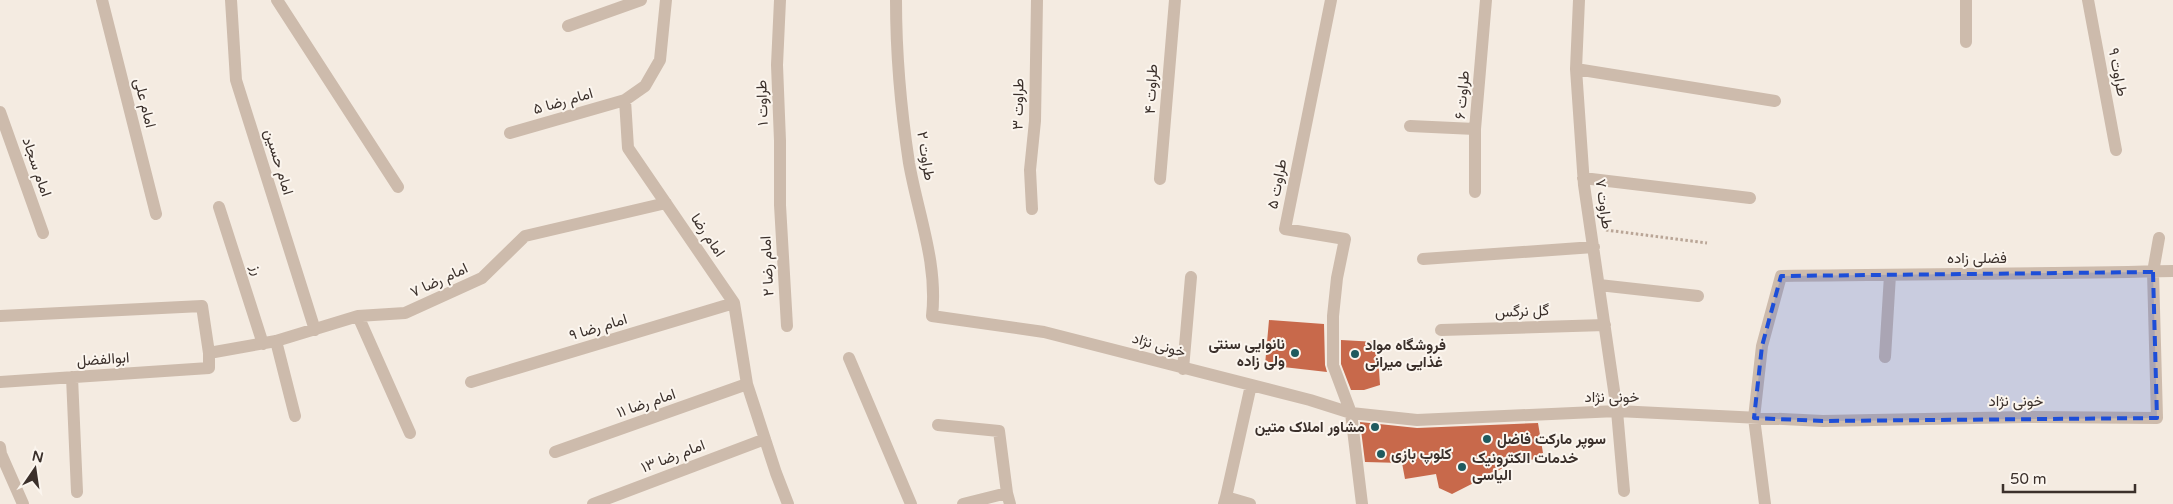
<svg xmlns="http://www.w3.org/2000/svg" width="2173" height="504" viewBox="0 0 2173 504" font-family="'Varela Round',Vazirmatn,sans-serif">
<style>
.building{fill:#c8694b}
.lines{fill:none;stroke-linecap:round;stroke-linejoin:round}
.path{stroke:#b9a596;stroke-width:3;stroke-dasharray:2.5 2.5;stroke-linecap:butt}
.minor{stroke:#cdbbac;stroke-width:12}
.marked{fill:#1d4ed8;fill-opacity:0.2;stroke:#1d4ed8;stroke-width:4;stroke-dasharray:10 6;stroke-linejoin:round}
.poi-dot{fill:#1f5a5e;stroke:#fbf5ee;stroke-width:2}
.labels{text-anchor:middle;stroke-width:4;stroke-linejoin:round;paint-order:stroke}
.street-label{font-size:15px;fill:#3b302b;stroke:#fbf5ee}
.poi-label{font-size:15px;font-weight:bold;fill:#3b302b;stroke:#fbf5ee;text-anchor:start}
</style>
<rect width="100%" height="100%" fill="#f4ebe1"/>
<path class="building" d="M1269 320 1324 324 1325 365 1327 372 1265 365Z
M1341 340 1377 342 1380 385 1364 390H1351L1341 364Z
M1360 422 1417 428 1538 423 1544 459 1504 461 1505 467 1452 494 1439 488 1436 474 1405 479 1402 463 1365 462Z"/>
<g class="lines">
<path class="path" d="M1606 230 1707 243"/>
<path class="minor" d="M102 0 156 214
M231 0 236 80 315 330
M277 0 398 187
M666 0 660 60 645 86 625 100 628 148 734 303 747 384 776 473 788 504
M780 0 777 65 780 141V205L787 326
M896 0C896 53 901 110 909 163 918 214 938 263 932 316L1044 332 1310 400 1351 413 1417 420 1617 411 1823 421 2026 417 2157 418 2153 272 2159 238
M1331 0 1285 229 1345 239 1337 278 1333 316V365L1351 413 1362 504
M1579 0 1576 69 1584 185 1617 411 1624 491
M2088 0 2116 150
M568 26 641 0
M1966 42V0
M1576 69 1775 101
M0 112 43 233
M1410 126 1475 129
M510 133 625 100
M1583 178 1750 198
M1160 179 1175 0
M1475 192V129L1486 0
M219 207 263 344
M1032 209 1030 170 1035 121 1037 0
M1423 259 1594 247
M1599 285 1698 296
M0 316 202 306 209 353V368L0 382
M358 316 410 433
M1441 330 1605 325
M276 341 295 416
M209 353 276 341 358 316 405 313 482 278 525 236 666 203
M1885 357 1890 275
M849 358 911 504
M1183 369 1191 277
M72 377 77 492
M471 382 734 303
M938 425 999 431 1007 493
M0 447 1 454 23 504
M555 452 747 384
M1226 497 1251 385
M593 504 765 439
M963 504 1007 493 1010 504
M1224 504 1226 497 1250 504
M1765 504 1754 418 1762 346 1781 276C1911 274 2042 274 2173 271"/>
</g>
<path class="marked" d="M2153 272 2157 418 1823 421 1754 418 1762 346 1781 276Z"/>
<g class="poi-dot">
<circle cx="1295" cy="353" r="5"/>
<circle cx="1355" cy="354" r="5"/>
<circle cx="1375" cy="427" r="5"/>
<circle cx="1487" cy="439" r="5"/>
<circle cx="1381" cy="454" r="5"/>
<circle cx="1462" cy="467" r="5"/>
</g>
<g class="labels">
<g class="street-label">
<text transform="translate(2118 72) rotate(79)" y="5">طراوت ۹</text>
<text transform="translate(1151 89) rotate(-87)" y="5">طراوت ۴</text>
<text transform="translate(1462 95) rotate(-85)" y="5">طراوت ۶</text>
<text transform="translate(563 101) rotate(-16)" y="5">امام رضا ۵</text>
<text transform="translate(145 103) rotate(76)" y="5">امام علی</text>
<text transform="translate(762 103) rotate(-92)" y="5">طراوت ۱</text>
<text transform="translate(1018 104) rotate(-89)" y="5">طراوت ۳</text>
<text transform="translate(926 156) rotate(81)" y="5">طراوت ۲</text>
<text transform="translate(279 162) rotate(73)" y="5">امام حسین</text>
<text transform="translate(37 167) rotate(71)" y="5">امام سجاد</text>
<text transform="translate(1277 184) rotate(-79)" y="5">طراوت ۵</text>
<text transform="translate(1604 204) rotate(82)" y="5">طراوت ۷</text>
<text transform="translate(708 235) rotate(56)" y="5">امام رضا</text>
<text x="1977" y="263">فضلی زاده</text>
<text transform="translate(767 266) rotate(-93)" y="5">امام رضا ۲</text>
<text transform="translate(257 270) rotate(72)" y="5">رز</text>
<text transform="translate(439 280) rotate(-25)" y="5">امام رضا ۷</text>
<text transform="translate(1522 311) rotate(-2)" y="5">گل نرگس</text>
<text transform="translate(598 327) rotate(-17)" y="5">امام رضا ۹</text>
<text transform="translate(1159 345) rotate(16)" y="5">خونی نژاد</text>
<text transform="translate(103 359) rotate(-4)" y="5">ابوالفضل</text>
<text x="1612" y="402">خونی نژاد</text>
<text x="2016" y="406">خونی نژاد</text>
<text transform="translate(646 403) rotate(-19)" y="5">امام رضا ۱۱</text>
<text transform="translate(673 456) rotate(-21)" y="5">امام رضا ۱۳</text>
</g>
<g class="poi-label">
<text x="1285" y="349" text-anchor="end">نانوایی سنتی<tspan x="1285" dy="17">ولی زاده</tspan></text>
<text x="1365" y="350">فروشگاه مواد<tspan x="1365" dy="17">غذایی میرانی</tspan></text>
<text x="1365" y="432" text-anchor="end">مشاور املاک متین</text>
<text x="1497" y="444">سوپر مارکت فاضل</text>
<text x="1391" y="459">کلوپ بازی</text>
<text x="1472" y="463">خدمات الکترونیک<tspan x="1472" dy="17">الیاسی</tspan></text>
</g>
</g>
<g transform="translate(35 469) rotate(13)" stroke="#fbf5ee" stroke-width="4" paint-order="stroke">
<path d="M0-4L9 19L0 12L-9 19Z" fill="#3b302b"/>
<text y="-8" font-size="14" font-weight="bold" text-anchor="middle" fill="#3b302b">N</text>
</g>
<path d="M2003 484v8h132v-8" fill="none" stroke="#3b302b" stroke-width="2.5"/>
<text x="2010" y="484" font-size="15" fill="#3b302b" stroke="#fbf5ee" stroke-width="4" paint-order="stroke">50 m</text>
</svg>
